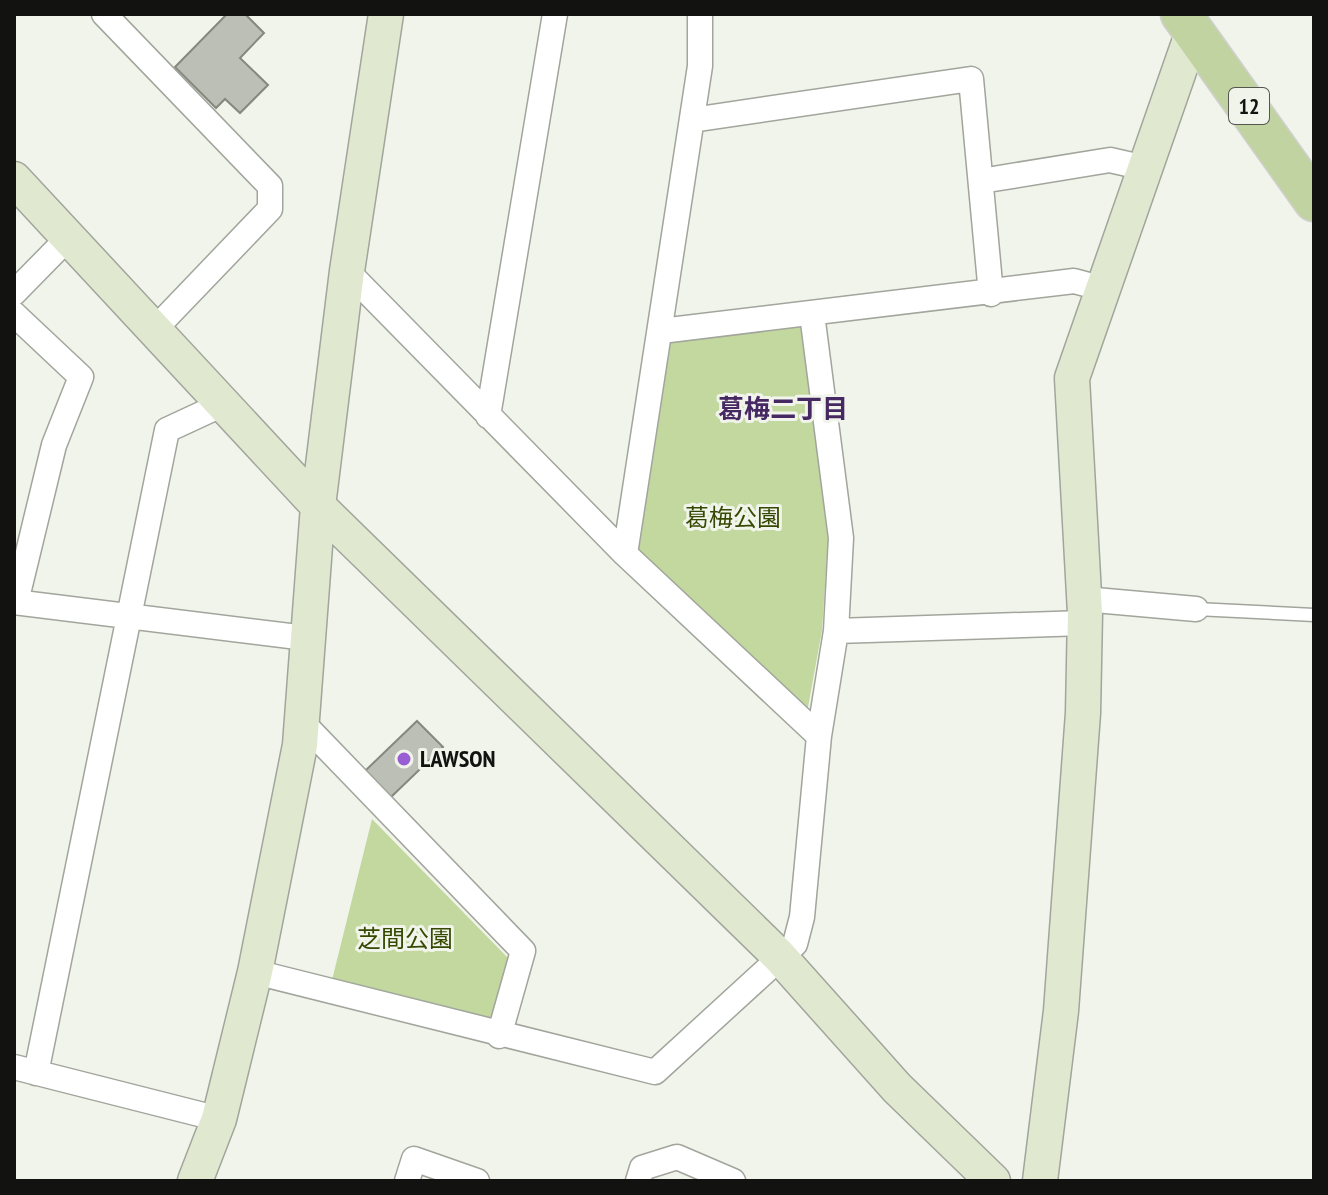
<svg xmlns="http://www.w3.org/2000/svg" width="1328" height="1195" viewBox="0 0 1328 1195" font-family="'PT Sans Narrow','Noto Sans JP',sans-serif">
<style>
.green{fill:#c2d89e}
.building{fill:#bcbfb6;stroke:#84887f;stroke-width:2}
.lines{fill:none;stroke-linecap:round;stroke-linejoin:round}
.lane-casing{stroke:#a1a59c;stroke-width:15}
.street-casing{stroke:#a1a59c;stroke-width:27}
.secondary-casing{stroke:#a1a59c;stroke-width:37}
.primary-casing{stroke:#d0d0cf;stroke-width:43}
.lane{stroke:#fff;stroke-width:12}
.street{stroke:#fff;stroke-width:24}
.secondary{stroke:#e0e9d0;stroke-width:34}
.primary{stroke:#c1d3a1;stroke-width:40}
.poi-dot{fill:#995dd4;stroke:#f1f4eb;stroke-width:3}
.labels{text-anchor:middle;stroke-width:6;stroke-linejoin:round;paint-order:stroke}
.shield{fill:#f1f4eb;stroke:#555652;stroke-width:2}
.shield-label{font-size:22px;font-weight:bold;fill:#121310}
.park-label{font-size:24px;fill:#364903;stroke:#f1f4eb}
.poi-label{font-size:24px;font-weight:bold;fill:#121310;stroke:#f1f4eb;text-anchor:start}
.neighbourhood-label{font-size:26px;font-weight:bold;fill:#462963;stroke:#f1f4eb}
</style>
<rect width="100%" height="100%" fill="#f1f4eb"/>
<path class="green" d="M802 327 828 541 822 630 807 713 635 551 669 340Z
M372 819 511 961 491 1026 331 984Z"/>
<path class="building" d="M227 14H245L264 33 240 58 268 85 240 113 225 99 216 108 175 67Z
M417 721 443 747 390 798 365 771Z"/>
<g class="lines">
<defs>
<path id="lane" d="M1196 609 1314 615"/>
<path id="street" d="M104 14 270 186V209L154 330
M692 120 971 79 991 294
M981 181 1110 160 1145 168
M347 271 625 554 819 736
M14 293 68 238
M14 314 81 377 54 445 16 602
M661 331 1074 281 1100 288
M488 416 555 14
M625 554 700 66V14
M1084 599 1196 609
M14 602 306 638
M836 631 1084 623
M301 721 523 951 499 1036
M255 972 655 1072 795 944 802 917 819 736 836 631 841 538 812 314
M14 1067 219 1119
M36 1073 167 430 223 404
M407 1181 414 1159 477 1181
M638 1181 642 1168 677 1157 733 1181"/>
<path id="secondary" d="M14 179 318 506 779 956 897 1088 993 1181
M195 1181 219 1119 255 972 300 745 318 506 347 271 386 14
M1040 1181 1061 1011 1083 713 1085 613 1072 378 1193 31"/>
<path id="primary" d="M1181 14 1314 201"/>
</defs>
<use href="#lane" class="lane-casing"/>
<use href="#street" class="street-casing"/>
<use href="#secondary" class="secondary-casing"/>
<use href="#primary" class="primary-casing"/>
<use href="#lane" class="lane"/>
<use href="#street" class="street"/>
<use href="#secondary" class="secondary"/>
<use href="#primary" class="primary"/>
</g>
<circle class="poi-dot" cx="404" cy="759" r="8"/>
<g class="labels">
<rect class="shield" x="1229" y="88" width="40" height="36" rx="6"/>
<g class="shield-label">
<text x="1249" y="114">12</text>
</g>
<g class="park-label">
<text x="733" y="526">葛梅公園</text>
<text x="405" y="947">芝間公園</text>
</g>
<g class="poi-label">
<text x="420" y="767">LAWSON</text>
</g>
<g class="neighbourhood-label">
<text x="783" y="418">葛梅二丁目</text>
</g>
</g>
<rect width="1328" height="1195" fill="none" stroke="#121310" stroke-width="32"/>
</svg>
